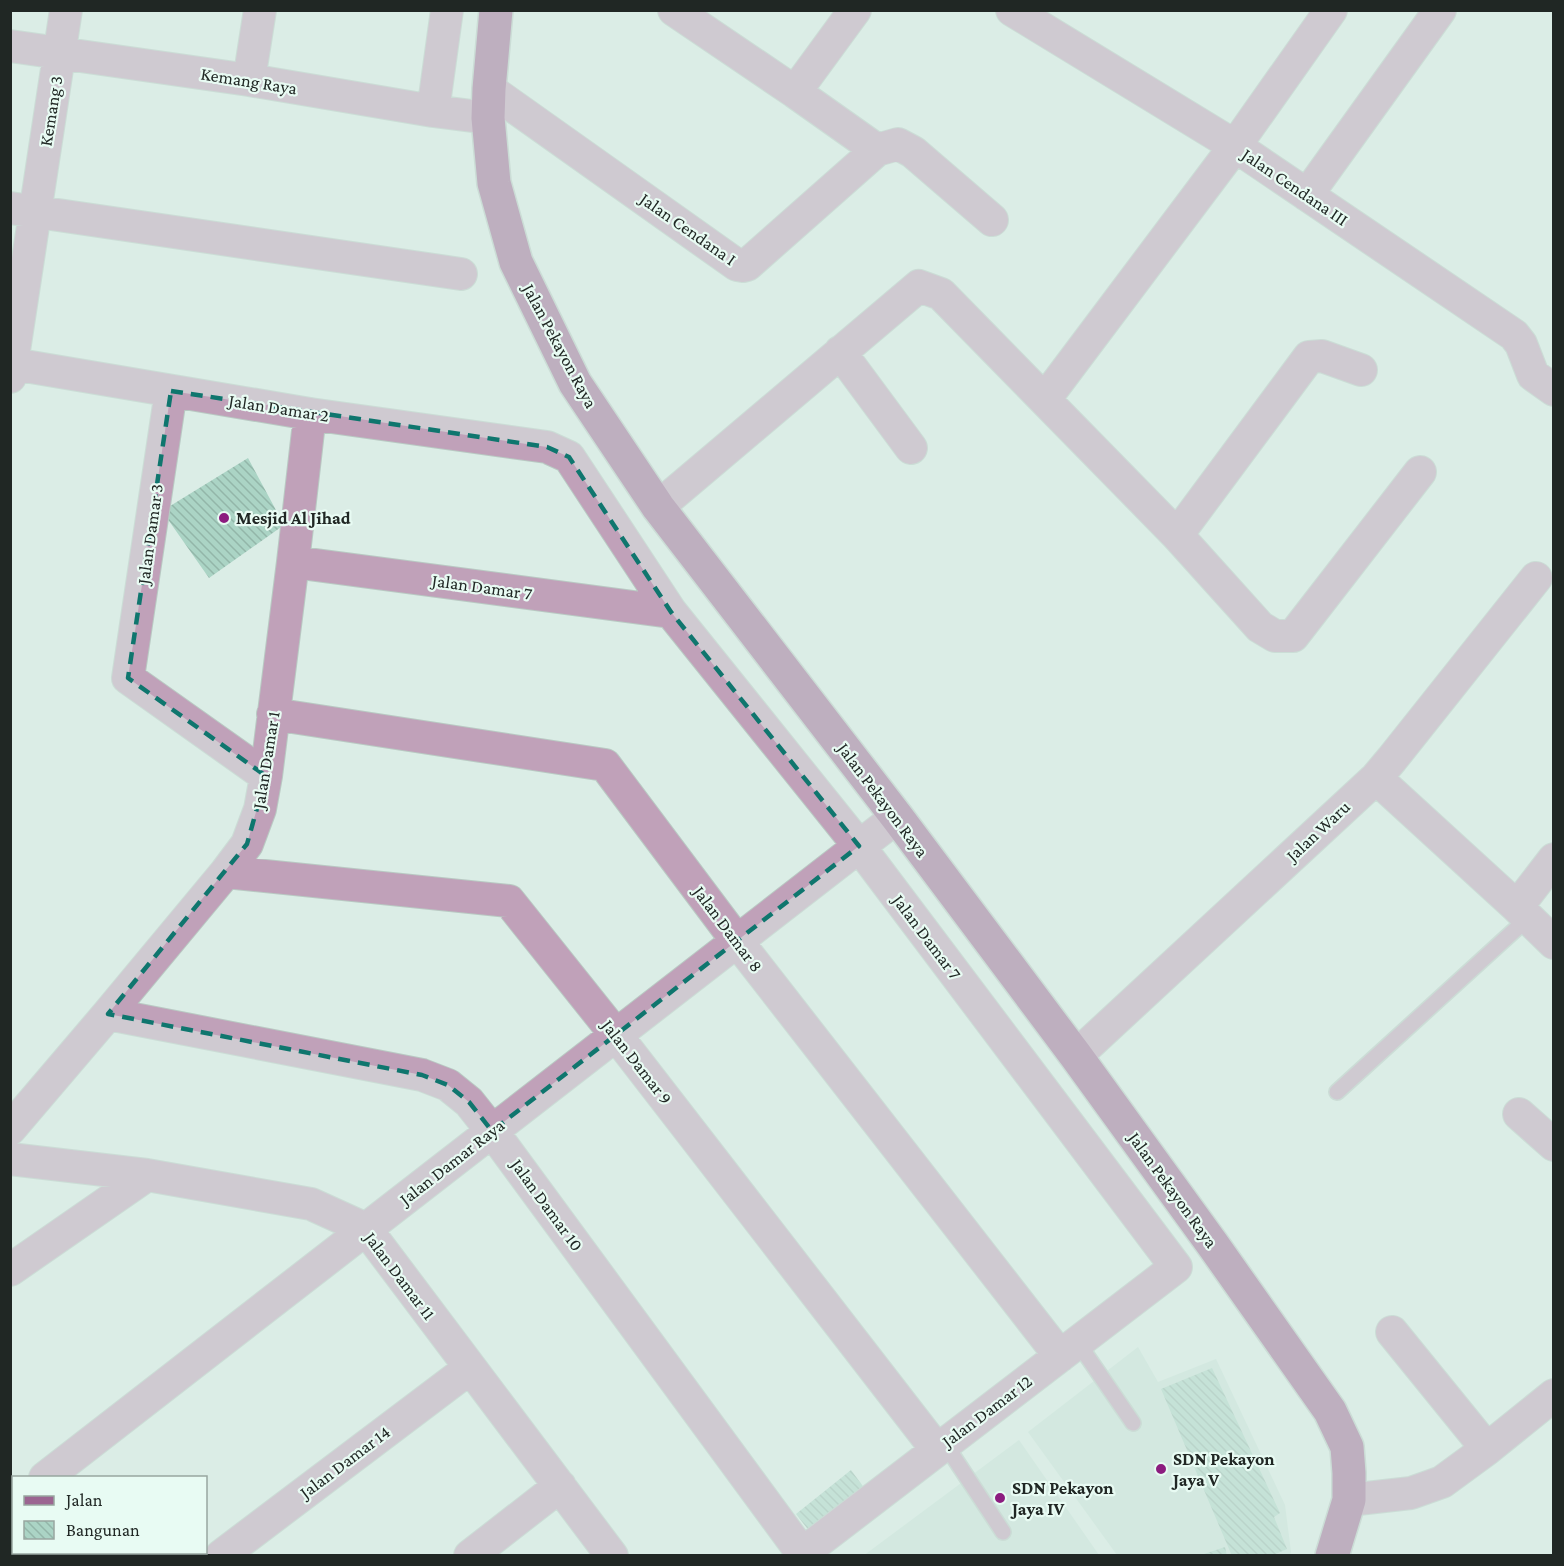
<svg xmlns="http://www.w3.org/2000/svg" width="1564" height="1566" viewBox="0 0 1564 1566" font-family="'Crimson Pro',serif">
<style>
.built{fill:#c9e3d9}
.building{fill:url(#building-back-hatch)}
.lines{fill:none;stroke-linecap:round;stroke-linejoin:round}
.service-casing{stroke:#b9c9c3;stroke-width:18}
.minor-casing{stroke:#b9c9c3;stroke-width:34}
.primary-casing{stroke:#b9c9c3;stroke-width:36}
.service{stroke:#c0a1b9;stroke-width:15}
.minor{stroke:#c0a1b9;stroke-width:32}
.primary{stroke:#9b6591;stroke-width:33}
.marked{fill:none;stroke:#0f766e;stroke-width:4.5;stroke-dasharray:12 8;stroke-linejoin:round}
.poi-dot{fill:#8c1c7f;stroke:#e8fbf3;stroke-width:2}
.labels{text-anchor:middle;stroke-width:4.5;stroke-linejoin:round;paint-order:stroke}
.street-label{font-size:18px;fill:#202724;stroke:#e8fbf3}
.poi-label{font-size:18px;font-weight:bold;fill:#202724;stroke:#e8fbf3;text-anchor:start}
</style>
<defs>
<pattern id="building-back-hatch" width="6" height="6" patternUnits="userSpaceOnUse" patternTransform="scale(1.5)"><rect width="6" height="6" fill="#abd4c5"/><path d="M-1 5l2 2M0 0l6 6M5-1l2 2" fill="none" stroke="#93b6a9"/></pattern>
</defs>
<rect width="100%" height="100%" fill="#dbede6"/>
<path class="built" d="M1138 1347 1158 1382 1216 1359 1285 1505 1291 1552 1290 1555H1117L1028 1432Z
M1019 1440 1099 1555 863 1556Z"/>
<path class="building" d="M248 458 284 525 209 578 162 511Z
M1212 1368 1280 1513 1274 1517 1287 1549 1271 1556H1232L1161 1389Z
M851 1470 868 1493 813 1536 796 1514Z
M1225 1547 1227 1556H1201V1555Z"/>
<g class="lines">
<defs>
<path id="service" d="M1337 1092 1528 918
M1078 1343 1133 1423
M945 1444 1003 1532"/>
<path id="minor" d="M674 10 795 92 855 10
M1012 10 1235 146 1514 335 1521 344 1533 375 1554 390
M10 46 249 80 433 111 488 118
M249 80 260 10
M489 89 737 265 743 266 747 265 877 150 898 144 913 152 992 220
M795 92 877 150
M433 111 447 10
M1307 195 1440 10
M10 208 461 274
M840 352 911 448
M13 364 310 414 547 447 569 457 671 612 859 846 1176 1267 799 1556
M10 377 66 10
M171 391 128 678 266 776
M1045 399 1235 146 1331 10
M658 507 919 286 941 294 1177 535 1260 627 1275 636H1293L1420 472
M1177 535 1309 357 1322 356 1361 370
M293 562 671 612
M273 714 605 765 737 941 1060 1356
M1376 778 1392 759 1536 578
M226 872 509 901 616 1035 937 1450
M1517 907 1554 859
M108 1014 422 1075 448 1085 469 1102 492 1131 802 1553
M1076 1056 1376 778 1517 907 1554 943
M1519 1114 1554 1145
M10 1129 108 1014 226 872 247 844 260 809 266 776 293 562 310 414
M10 1159 147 1175 311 1204 366 1229 612 1556
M10 1270 147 1175
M1392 1332 1487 1449
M45 1478 897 817
M1349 1500 1411 1493 1442 1482 1487 1449 1554 1395
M10 1504 14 1502
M221 1556 470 1368
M470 1556 560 1486"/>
<path id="primary" d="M496 10 489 89 488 118 494 183 516 262 575 383 658 507 897 817 1076 1056 1213 1245 1330 1411 1347 1447 1349 1473V1500L1332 1556"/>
</defs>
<use href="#service" class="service-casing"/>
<use href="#minor" class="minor-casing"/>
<use href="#primary" class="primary-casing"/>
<use href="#service" class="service"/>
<use href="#minor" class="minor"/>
<use href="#primary" class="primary"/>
</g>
<path d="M0 0H1564V1566H0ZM171 391 547 447 569 457 671 612 859 846 492 1131 469 1102 448 1085 422 1075 108 1014 247 844 266 776 128 678Z" fill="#dbede6" fill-opacity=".55" fill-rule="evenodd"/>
<path class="marked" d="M171 391 547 447 569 457 671 612 859 846 492 1131 469 1102 448 1085 422 1075 108 1014 247 844 266 776 128 678Z"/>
<g class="poi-dot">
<circle cx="224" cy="518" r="6"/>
<circle cx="1161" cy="1469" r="6"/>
<circle cx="1000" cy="1498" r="6"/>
</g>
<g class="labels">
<g class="street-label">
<text transform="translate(249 81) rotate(9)" y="6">Kemang Raya</text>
<text transform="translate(51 111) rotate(-81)" y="6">Kemang 3</text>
<text transform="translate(1295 187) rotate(34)" y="6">Jalan Cendana III</text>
<text transform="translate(688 229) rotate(35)" y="6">Jalan Cendana I</text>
<text transform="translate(560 346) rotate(62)" y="6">Jalan Pekayon Raya</text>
<text transform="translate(279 408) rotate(9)" y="6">Jalan Damar 2</text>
<text transform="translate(150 534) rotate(-82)" y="6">Jalan Damar 3</text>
<text transform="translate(482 587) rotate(8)" y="6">Jalan Damar 7</text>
<text transform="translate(266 760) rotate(-81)" y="6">Jalan Damar 1</text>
<text transform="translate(883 800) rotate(53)" y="6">Jalan Pekayon Raya</text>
<text transform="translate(1318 831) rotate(-43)" y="6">Jalan Waru</text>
<text transform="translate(728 929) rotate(53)" y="6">Jalan Damar 8</text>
<text transform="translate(927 937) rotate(53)" y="6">Jalan Damar 7</text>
<text transform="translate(637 1062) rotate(52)" y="6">Jalan Damar 9</text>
<text transform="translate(452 1162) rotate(-38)" y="6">Jalan Damar Raya</text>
<text transform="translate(1173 1190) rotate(54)" y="6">Jalan Pekayon Raya</text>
<text transform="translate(547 1205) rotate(54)" y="6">Jalan Damar 10</text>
<text transform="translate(400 1276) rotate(53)" y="6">Jalan Damar 11</text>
<text transform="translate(987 1411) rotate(-37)" y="6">Jalan Damar 12</text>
<text transform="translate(345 1462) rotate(-37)" y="6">Jalan Damar 14</text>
</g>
<g class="poi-label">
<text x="236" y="524">Mesjid Al Jihad</text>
<text x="1173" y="1465">SDN Pekayon<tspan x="1173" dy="21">Jaya V</tspan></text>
<text x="1012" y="1494">SDN Pekayon<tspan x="1012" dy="21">Jaya IV</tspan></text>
</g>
</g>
<rect width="1564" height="1566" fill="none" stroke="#202724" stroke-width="24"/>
<rect x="12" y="1476" width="195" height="78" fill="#e8fbf3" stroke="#98a6a0" stroke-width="1.5"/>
<rect x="24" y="1496" width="30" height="9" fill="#9b6591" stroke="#98a6a0" stroke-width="1.5"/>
<text x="66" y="1506" font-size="18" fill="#202724">Jalan</text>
<rect x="24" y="1521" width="30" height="18" fill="url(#building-back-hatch)" stroke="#98a6a0" stroke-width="1.5"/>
<text x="66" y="1536" font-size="18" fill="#202724">Bangunan</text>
</svg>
